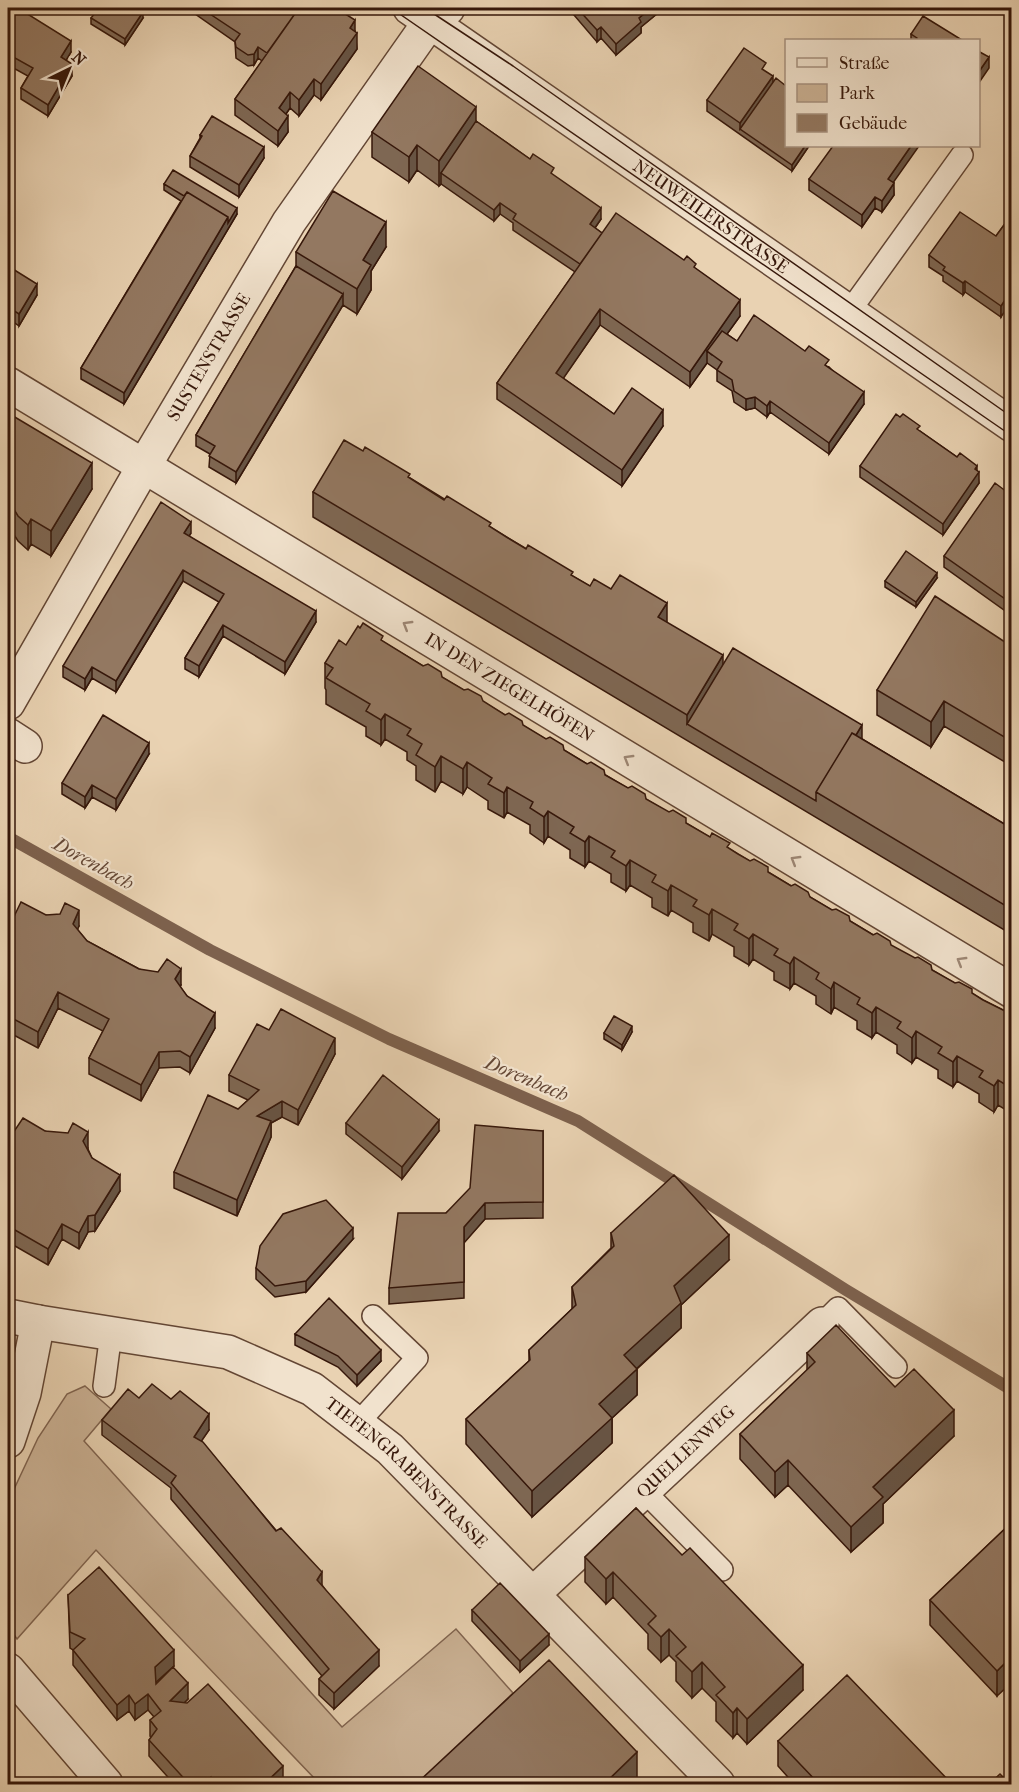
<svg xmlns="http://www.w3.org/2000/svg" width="1019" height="1792" viewBox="0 0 1019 1792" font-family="'IM FELL French Canon',serif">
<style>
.green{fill:#cbb295;stroke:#806450;stroke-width:1.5}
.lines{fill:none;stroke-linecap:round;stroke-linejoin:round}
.stream{stroke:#7d614d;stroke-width:12}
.service-casing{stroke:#634634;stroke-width:24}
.minor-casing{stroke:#634634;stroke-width:36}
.tertiary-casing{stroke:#634634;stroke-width:36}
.service{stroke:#f1e2cd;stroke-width:21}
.minor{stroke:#f1e2cd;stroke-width:33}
.tertiary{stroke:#f1e2cd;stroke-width:33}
.tram{stroke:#36170a;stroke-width:1.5}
.wall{fill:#7e6753;stroke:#36170a;stroke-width:1.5}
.shaded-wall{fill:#675444;stroke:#36170a;stroke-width:1.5}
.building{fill:#937861;stroke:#36170a;stroke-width:1.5}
.oneway{stroke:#9d8775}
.labels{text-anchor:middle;stroke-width:4.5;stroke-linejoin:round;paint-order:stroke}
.street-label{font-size:18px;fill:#36170a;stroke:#f1e2cd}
.water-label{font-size:20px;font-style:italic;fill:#654836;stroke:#f1e2cd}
</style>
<rect width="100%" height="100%" fill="#e9d2b2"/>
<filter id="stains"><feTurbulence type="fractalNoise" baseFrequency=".00333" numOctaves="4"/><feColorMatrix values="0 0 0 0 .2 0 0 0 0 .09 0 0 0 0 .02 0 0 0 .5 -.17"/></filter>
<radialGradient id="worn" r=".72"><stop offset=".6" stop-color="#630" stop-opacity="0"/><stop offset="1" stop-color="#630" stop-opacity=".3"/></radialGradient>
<path class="green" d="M85 1386 111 1409 84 1441 342 1727 456 1629 513 1693 420 1784H312L316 1780 96 1550 17 1639 8 1626V1502L38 1438 67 1394Z"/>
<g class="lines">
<path class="stream" d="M8 837 210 950 389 1039 578 1121 846 1290 1012 1390"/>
<defs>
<path id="service" d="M849 312 962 155
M822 1324 838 1308 896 1367
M104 1386 111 1333
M357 1424 417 1358 373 1316
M643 1490 722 1570"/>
<g id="minor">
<path id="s1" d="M8 384 1012 991"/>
<path id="s2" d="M8 703 144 466 289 222 424 30 448 8"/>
<path d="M8 735 25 746"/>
<path id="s3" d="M8 1316 38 1322 228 1352 312 1389 390 1449 718 1784"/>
<path d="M8 1441 24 1393 38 1322"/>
<path id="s4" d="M532 1595 822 1324"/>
<path d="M8 1670 106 1784"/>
</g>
<g id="tertiary">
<path id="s5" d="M410 8 1012 425"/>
</g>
</defs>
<use href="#service" class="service-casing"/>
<use href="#minor" class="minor-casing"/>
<use href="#tertiary" class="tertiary-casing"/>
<use href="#service" class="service"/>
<use href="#minor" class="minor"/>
<use href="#tertiary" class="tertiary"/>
<path class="tram" d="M391 8 1012 436
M425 8 513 66 1012 417"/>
</g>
<path class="wall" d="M8 8 71 52 66 60 72 76 48 116 21 99V88L28 76 8 65Z
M191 8H321L355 31 357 49 321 100 314 95 299 116 290 108 286 114 288 132 278 146 235 115V99L262 61 258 58 254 65 248 66 236 58 235 42 191 11Z
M568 8H664L641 27V33L616 55 601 38 597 42Z
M91 18H143L125 45 91 24Z
M911 34 962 40H911Z
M766 72 773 82 786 146H809L792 171 707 111V100Z
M476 121 554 176 601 219 595 228 602 233 696 269 740 316 727 334 737 341 829 367 864 404 829 454 770 412 767 417 755 408 746 410 734 402 732 391 717 381V370L707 363 690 387 600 325 563 378 614 414 663 426 622 486 497 399V383L575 272 513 230V223L500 214 494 221 441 184 439 186 417 170 409 182 372 157V132Z
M200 135 264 158 239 197 190 167V156L200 138Z
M809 179 893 183 894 195 882 212 875 208 862 227 809 190Z
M164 184 237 214 124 404 81 379V368L181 201 164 190Z
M1004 225 1001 317 965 292 963 295 943 281V276L929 267V255L996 236Z
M386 247 371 271V290L357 314 343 305 236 483 209 467 210 454 196 446V435L296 266V252Z
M8 266 37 295 19 326 8 318Z
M8 413 92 489 51 556 31 544 28 550 18 541 9 527V515L8 514Z
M920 431 977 471 979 483 943 535 860 477V466Z
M410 478 508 538 723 665 862 739 1011 828V934L313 517V492Z
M1011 495V615L944 567V556Z
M191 533 189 536 316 622 285 674 223 636 199 677 185 669V658L219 602 183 581 116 692 92 678 85 690 63 677V666Z
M937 578 916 607 885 587V581Z
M383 642 932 970 983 1000 1011 1014V1113L998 1105 994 1112 979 1102V1094L957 1081 953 1087 938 1078V1070L916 1057 912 1063 897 1053V1045L876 1032 872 1038 857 1029V1021L834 1007 831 1014 816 1004V996L794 983 790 989 774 980V972L753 959 749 965 734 956V947L712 934 709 941 693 932V923L671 910 668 916 652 907V898L630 885 626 891 611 882V874L589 861 585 867 570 858V850L548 836 544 843 530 833V825L507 812 504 818 488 809V801L467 787 463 794 441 781 435 792 416 780V766L407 760V752L385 739 381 745 366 736V727L326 704V690L325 688V663L346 645Z
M1011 646V793L1007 790V770L1010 765 944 726 931 747 877 715V690Z
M149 754 116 810 92 797 85 808 62 794V783Z
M46 915 79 926 77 929 87 941 139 969 181 985 180 987 187 996 215 1028 190 1073 180 1067 159 1068 141 1101 89 1074V1058L103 1031 58 1008 38 1048 8 1032V929Z
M269 1030 335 1054 298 1125 282 1117 271 1123V1137L237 1216 174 1188V1172L248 1100 229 1091V1075Z
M632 1032 622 1050 604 1039V1033Z
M346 1123 439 1131 402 1179 346 1134Z
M45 1131 88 1148V1149L92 1158 120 1191 95 1231 88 1232 79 1249 62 1239 48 1265 8 1242V1138L9 1139Z
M543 1131V1218L485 1219 464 1242V1298L389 1304V1288L446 1213Z
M611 1233 729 1260 681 1305V1328L637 1369V1395L612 1418V1443L532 1517 466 1444V1419L529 1361V1350L572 1309V1287L611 1248Z
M353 1239 306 1292 275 1297 256 1279V1268Z
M295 1334 381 1361 357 1386 338 1367 295 1345Z
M807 1353 895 1387 954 1436 883 1504V1523L851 1552 788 1485 775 1497 740 1459V1434L807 1371Z
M139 1398 171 1399 209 1430 201 1441 322 1585 379 1666 334 1709 319 1695V1679L322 1676 171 1499V1488L102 1435V1420Z
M636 1508 803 1690 747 1744 737 1733 733 1738 716 1721V1702L702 1688 692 1698 676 1681V1662L669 1655 661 1662 648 1649V1634L613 1597 606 1604 585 1582V1557Z
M1011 1523 997 1696 930 1625V1600Z
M68 1595 174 1666 156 1682V1684L188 1699 184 1703 283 1782 280 1785H175L149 1756V1740L151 1738 150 1736V1720L154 1717 148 1710 135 1720 129 1711 117 1720 73 1665V1650L70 1648Z
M472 1610 549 1645 520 1672 472 1621Z
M778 1741 953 1785H795L778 1766Z"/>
<path class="shaded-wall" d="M651 8H664L641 27V33L616 55V44L639 18Z
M143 12V18L125 45V39Z
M355 20V35L357 33V49L321 100V84L350 28Z
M601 27V38L597 42V30Z
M71 41V52L61 69V57Z
M258 47V58L254 65V54Z
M989 57V68L978 84V73Z
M72 64V76L48 116V105Z
M773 76V87L740 129V123Z
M314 79V95L299 116V100Z
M290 92V108L279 124V108Z
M476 107V132L441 173V184L439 186V161Z
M288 116V132L278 146V131Z
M417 145V170L409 182V157Z
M805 146H809L792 171V165Z
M911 146H919L888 190V179Z
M264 147V158L239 197V185Z
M894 183V195L882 212V201Z
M875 197V208L862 227V215Z
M500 203V214L494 221V210Z
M237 208V214L124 404V393L228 217Z
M601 208V219L590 235V224Z
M386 222V247L371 271V290L357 314V289L363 260Z
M965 281V292L963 295V283Z
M37 284V295L19 326V314Z
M1011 291V302L1001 317V306Z
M343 294V305L236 483V472Z
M740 300V316L712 355 707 351V363L690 387V372Z
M600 309V325L556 389V373Z
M864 392V404L829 454V443Z
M755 397V408L746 410V399Z
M770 401V412L767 417V406Z
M663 410V426L622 486V470Z
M92 463V489L51 556V531Z
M977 466V474L979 472V483L943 535V524Z
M31 519V544L28 550V525Z
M191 522V533L184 544V533Z
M183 570V581L116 692V681Z
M937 573V578L916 607V602Z
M667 603V628L658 617Z
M316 611V622L285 674V662Z
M223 625V636L199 677V666Z
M723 655V681L687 724V715Z
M92 667V678L85 690V679Z
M944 701V726L931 747V722Z
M385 714V739L381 745V720Z
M862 725V741L820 795Z
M149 743V754L116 810V799Z
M441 756V781L435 792V767Z
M467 762V787L463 794V769Z
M92 785V797L85 808V797Z
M507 787V812L504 818V793Z
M548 811V836L544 843V817Z
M589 836V861L585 867V842Z
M630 860V885L626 891V866Z
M671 885V910L668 916V891Z
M712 909V934L709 941V915Z
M79 910V926L73 940V924Z
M753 934V959L749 965V939Z
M794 957V983L790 989V964Z
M181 969V985L175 995V979Z
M834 982V1007L831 1014V989Z
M58 992V1008L38 1048V1032Z
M876 1007V1032L872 1038V1013Z
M215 1013V1028L190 1073V1057Z
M632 1026V1032L622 1050V1045Z
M916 1031V1057L912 1063V1038Z
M335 1038V1054L298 1125V1110Z
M159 1052V1068L141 1101V1085Z
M957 1056V1081L953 1087V1062Z
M998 1080V1105L994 1112V1086Z
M282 1101V1117L271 1123V1137L237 1216V1200L257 1116Z
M439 1120V1131L402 1179V1167Z
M88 1132V1148L83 1156V1141Z
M120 1175V1191L95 1231V1215Z
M485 1203V1219L464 1243V1227Z
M88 1216V1232L79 1249V1233Z
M62 1224V1239L48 1265V1249Z
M353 1228V1239L306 1292V1281Z
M729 1235V1260L681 1305V1328L624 1380V1355L674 1286Z
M381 1350V1361L357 1386V1375Z
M637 1369V1395L612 1418V1443L532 1517V1491L599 1404Z
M954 1410V1436L883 1504V1523L851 1552V1527L873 1487Z
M209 1414V1430L194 1452V1437Z
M788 1460V1485L775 1497V1472Z
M322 1572V1588L317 1580Z
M613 1572V1597L606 1604V1579Z
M669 1629V1655L661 1662V1637Z
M549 1634V1645L520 1672V1661Z
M174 1650V1666L155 1683V1667Z
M379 1650V1666L334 1709V1693Z
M1011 1657V1683L997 1696V1671Z
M702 1662V1688L692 1698V1672Z
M803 1665V1690L747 1744V1719Z
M188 1683V1699L170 1717V1701Z
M148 1694V1710L135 1720V1704Z
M129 1695V1711L117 1720V1705Z
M737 1708V1733L733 1738V1713Z
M637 1752V1778L630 1785H603Z
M283 1766V1782L280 1785H263Z
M211 1777V1785H203Z"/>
<path class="building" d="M8 8H18L71 41 61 57 72 64 48 105 21 88 33 68 8 54V55Z
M99 8H136L143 12 125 39 91 18Z
M201 8H299L267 53 258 47 254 54 248 55 236 47 235 41 240 34Z
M299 8H321L328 12 331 8H336L355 20 350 28 357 33 321 84 314 79 299 100 290 92 279 108 288 116 278 131 235 99Z
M577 8H651L639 18 641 22 616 44 601 27 597 30Z
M923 16 962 40H915L917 38 911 34Z
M744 48 766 63 762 69 773 76 740 123 707 100Z
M978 51 989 57 978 73Z
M418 66 476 107 439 161 417 145 409 157 372 132Z
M776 78 786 86V146H805L792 165 740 129Z
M212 116 264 147 239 185 190 156 202 136 200 135Z
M476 121 530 159 533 154 554 168 551 173 601 208 590 224 602 233 580 264 513 219 516 214 500 203 494 210 441 173Z
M833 146H911L888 179 894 183 882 201 875 197 862 215 809 179Z
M173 170 237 208 228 223V217L187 192 184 196 164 184Z
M333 191 386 222 363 260 371 265 357 289 296 252Z
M187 192 228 217 124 393 81 368Z
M960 212 996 236 1004 225 1011 231V291L1001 306 965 281 963 283 943 270 945 267 929 255Z
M616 213 684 260 687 256 696 264 694 267 740 300 690 372 600 309 556 373 614 414 632 388 663 410 622 470 497 383Z
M8 266 37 284 19 314 8 307Z
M296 266 343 294 236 472 209 456 215 446 196 435Z
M754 315 805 351 809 346 829 360 825 365 864 392 829 443 770 401 767 406 755 397 746 399 734 391 732 380 717 370 722 362 707 351 722 331 737 341Z
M8 413 92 463 51 531 31 519 28 525 18 516 9 501 14 493 8 489Z
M896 414 900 417 903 414 920 426 917 429 957 457 960 453 977 466 975 469 979 472 943 524 860 466Z
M344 440 363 451 365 447 410 474 408 477 444 500 447 496 491 523 489 526 508 538 526 549 528 545 573 572 571 575 590 586 594 579 611 589 620 575 667 603 658 617 723 655 687 715 313 492Z
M995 483 1011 495V603L944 556Z
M161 502 191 522 184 533 316 611 285 662 223 625 199 666 185 658 224 594 183 570 116 681 92 667 85 679 63 666Z
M906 551 937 573 916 602 885 581Z
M935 596 1011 646V741L944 701 931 722 877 690Z
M363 623 383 636 381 640 423 666 428 664 441 672 442 677 464 690 468 689 481 696 483 701 505 715 509 713 522 721 523 725 546 739 550 737 563 745 564 750 587 764 591 762 604 770 605 775 628 788 632 786 645 794 646 799 669 812 673 810 686 818V823L710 837 712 833 730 843 727 847 738 854 750 861 754 859 768 867V872L791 886 795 884 808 892 810 897 832 910 836 909 849 916 850 921 873 935 877 933 890 941 891 945 915 958 918 957 931 965 932 970 955 983 959 982 972 989V993L983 1000 1011 1014V1088L998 1080 994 1086 979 1077 983 1071 957 1056 953 1062 938 1053 942 1047 916 1031 912 1038 897 1028 901 1022 876 1007 872 1013 857 1004 860 998 834 982 831 989 816 979 819 973 794 957 790 964 774 955 778 949 753 934 749 939 734 930 738 924 712 909 709 915 693 906 697 900 671 885 668 891 652 882 656 875 630 860 626 866 611 857 615 851 589 836 585 842 570 833 574 827 548 811 544 817 530 808 533 802 507 787 504 793 488 784 492 778 467 762 463 769 441 756 435 767 416 755 422 744 407 735 411 729 385 714 381 720 366 711 370 704 326 678 333 668 325 663 339 640 346 645 358 626 360 628Z
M733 648 862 725 856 735 852 733 816 792V801L687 724Z
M103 715 149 743 116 799 92 785 85 797 62 783Z
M852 733 1011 828V909L816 792Z
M1011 763V773L1007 770Z
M21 902 46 915 60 914 65 903 79 910 73 924 87 941 139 969 158 972 167 959 181 969 175 979 187 996 215 1013 190 1057 180 1051 159 1052 141 1085 89 1058 109 1019 58 992 38 1032 8 1016V929Z
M281 1009 335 1038 298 1110 282 1101 257 1116 271 1121 237 1200 174 1172 208 1095 238 1109 259 1090 229 1075 257 1024 269 1030Z
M614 1016 632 1026 622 1045 604 1033Z
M383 1075 439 1120 402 1167 346 1123Z
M23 1118 45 1131 68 1133 73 1123 88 1132 83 1141 92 1158 120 1175 95 1215 88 1216 79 1233 62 1224 48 1249 8 1226V1138L9 1139Z
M475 1125 543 1131V1202L485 1203 464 1227V1282L389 1288 398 1213H446L470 1188Z
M674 1175 729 1235 674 1286 681 1303 624 1355 637 1369 599 1404 612 1418 532 1491 466 1419 530 1360 529 1350 576 1305 572 1287 614 1246 611 1233Z
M326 1200 353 1228 306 1281 275 1286 256 1268 260 1246 283 1214Z
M329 1298 381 1350 357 1375 338 1356 295 1334Z
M836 1325 895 1387 914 1369 954 1410 873 1487 883 1497 851 1527 788 1460 775 1472 740 1434 815 1362 807 1353Z
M152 1384 171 1399 180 1391 209 1414 194 1437 203 1442 276 1531 281 1528 322 1572 317 1580 379 1650 334 1693 319 1679 329 1669 171 1483 176 1476 102 1420 128 1389 139 1398Z
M636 1508 682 1555 690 1548 803 1665 747 1719 737 1708 733 1713 716 1695 725 1687 702 1662 692 1672 676 1656 686 1647 669 1629 661 1637 648 1624 656 1616 613 1572 606 1579 585 1557Z
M1011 1523V1657L997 1671 930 1600Z
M99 1567 174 1650 155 1667 156 1684 173 1667 188 1683 170 1701 187 1703 208 1684 283 1766 263 1785H215L211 1777 203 1785H190L149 1740 157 1729 150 1720 161 1711 148 1694 135 1704 129 1695 117 1705 73 1650 85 1639 70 1632 68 1595Z
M500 1583 549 1634 520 1661 472 1610Z
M549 1660 637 1752 603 1785H415Z
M847 1675 953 1785H820L778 1741Z
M1000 1774 1011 1785H988Z"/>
<defs><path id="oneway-chevron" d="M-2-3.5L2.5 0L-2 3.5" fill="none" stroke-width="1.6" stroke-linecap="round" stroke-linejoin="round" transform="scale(1.5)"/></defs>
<g class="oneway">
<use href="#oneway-chevron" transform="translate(407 625) rotate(-149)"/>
<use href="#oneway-chevron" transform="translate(628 759) rotate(-149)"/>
<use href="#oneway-chevron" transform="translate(795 860) rotate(-149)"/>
<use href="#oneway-chevron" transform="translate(961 961) rotate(-149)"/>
</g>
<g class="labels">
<g class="street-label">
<text dy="6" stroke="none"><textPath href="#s5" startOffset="366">NEUWEILERSTRASSE</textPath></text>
<text dy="6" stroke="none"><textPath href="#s2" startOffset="400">SUSTENSTRASSE</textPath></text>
<text dy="6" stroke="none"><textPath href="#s1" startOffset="586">IN DEN ZIEGELHÖFEN</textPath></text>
<text dy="6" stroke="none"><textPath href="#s4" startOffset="210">QUELLENWEG</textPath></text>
<text dy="6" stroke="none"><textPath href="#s3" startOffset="441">TIEFENGRABENSTRASSE</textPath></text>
</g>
<g class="water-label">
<text transform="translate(94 863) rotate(29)" y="7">Dorenbach</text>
<text transform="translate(527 1078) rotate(23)" y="7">Dorenbach</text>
</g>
</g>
<rect width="1019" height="1792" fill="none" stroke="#e9d2b2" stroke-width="30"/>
<rect x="9" y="9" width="1001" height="1774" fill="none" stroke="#36170a" stroke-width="3"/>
<rect x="15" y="15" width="989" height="1762" fill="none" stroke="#36170a" stroke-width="1.5"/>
<rect x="785" y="39" width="195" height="108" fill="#f1e2cd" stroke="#a6917f" stroke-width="1.5"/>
<rect x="797" y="58" width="30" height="9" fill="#f1e2cd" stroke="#a6917f" stroke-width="1.5"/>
<text x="839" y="69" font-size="18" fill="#36170a">Straße</text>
<rect x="797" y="84" width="30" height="18" fill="#cbb295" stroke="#a6917f" stroke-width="1.5"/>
<text x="839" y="99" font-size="18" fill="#36170a">Park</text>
<rect x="797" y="114" width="30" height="18" fill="#937861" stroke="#a6917f" stroke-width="1.5"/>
<text x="839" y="129" font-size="18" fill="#36170a">Gebäude</text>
<g transform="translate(69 69) rotate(43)" stroke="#f1e2cd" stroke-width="4.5" paint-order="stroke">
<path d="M0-4.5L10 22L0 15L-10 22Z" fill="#36170a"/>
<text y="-9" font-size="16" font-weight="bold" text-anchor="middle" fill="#36170a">N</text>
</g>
<rect width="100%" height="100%" filter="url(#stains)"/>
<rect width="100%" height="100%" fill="url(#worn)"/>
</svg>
